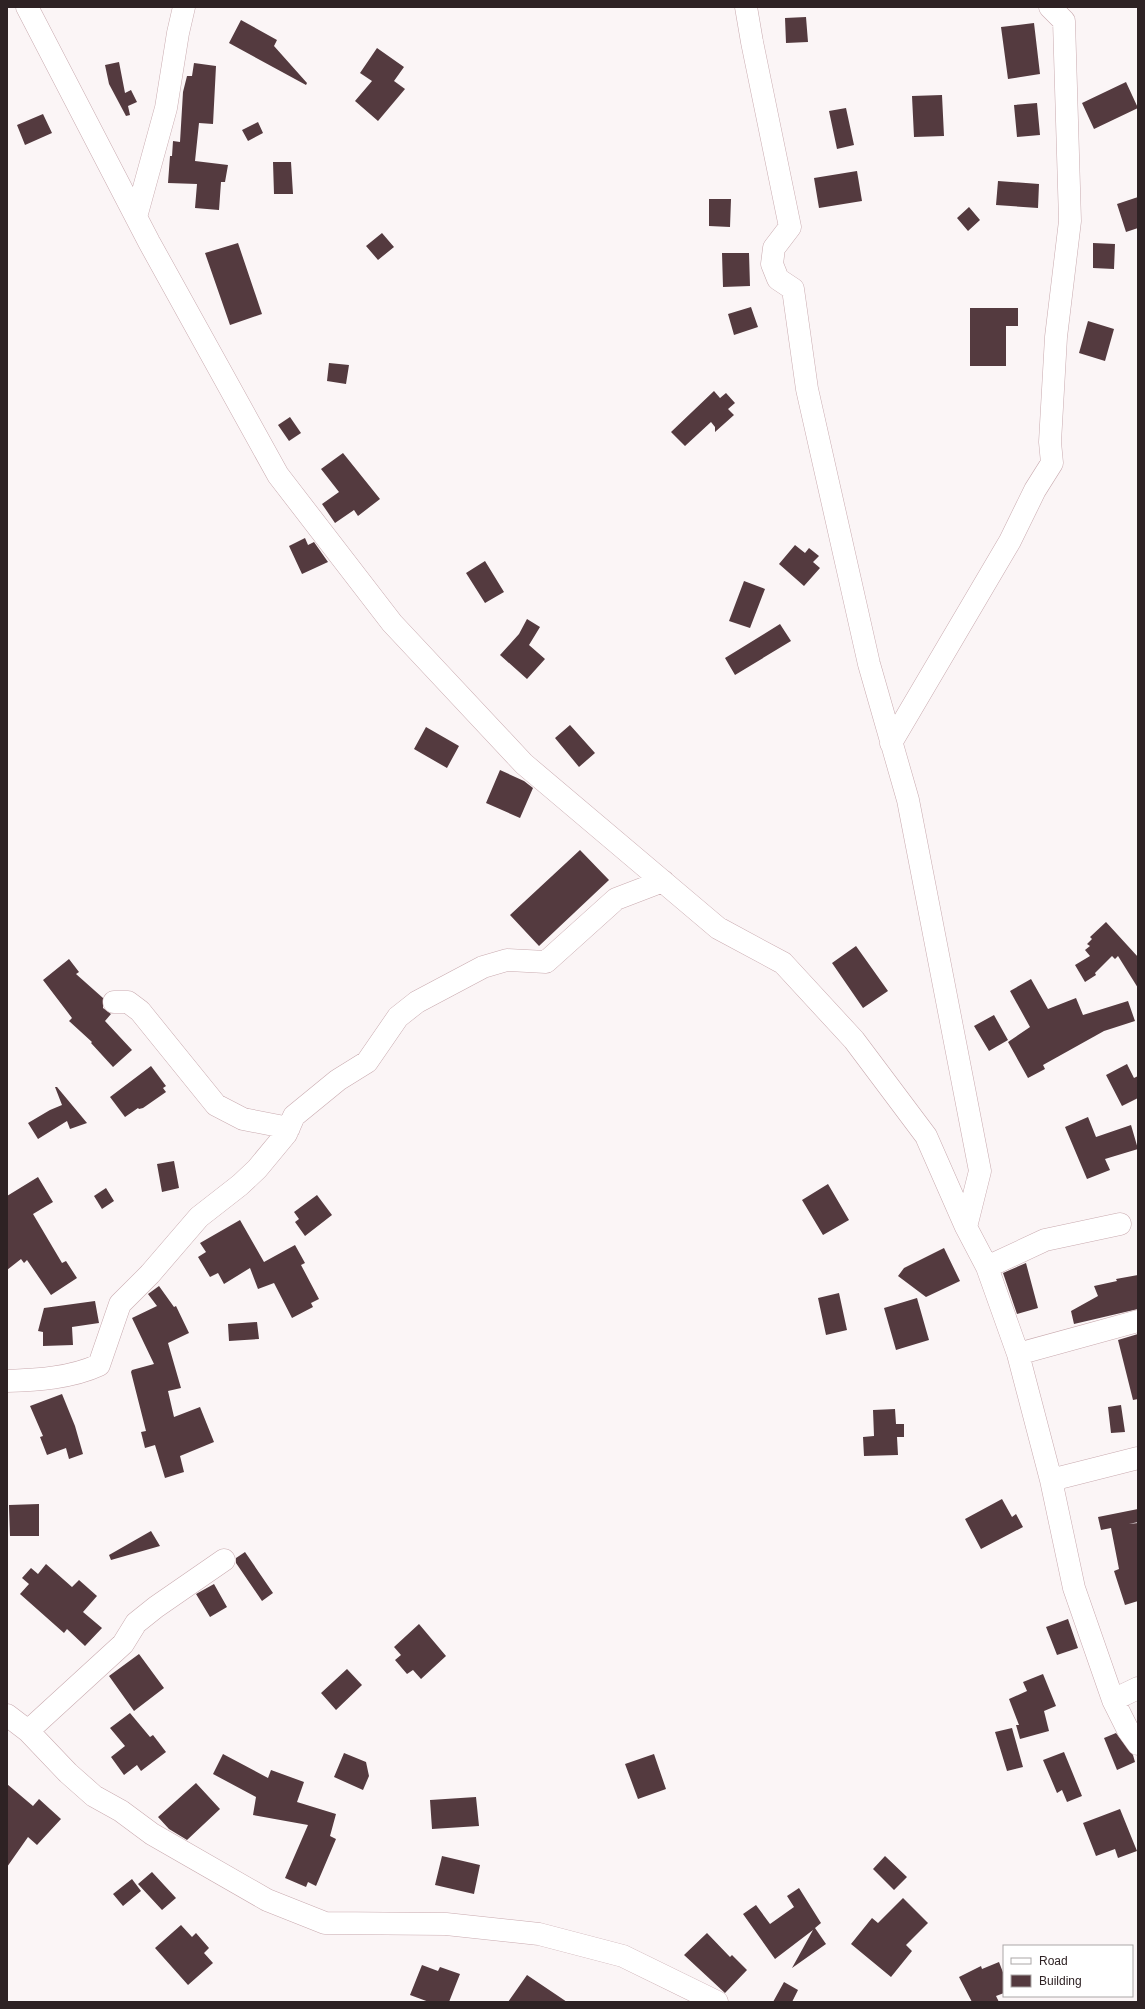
<svg xmlns="http://www.w3.org/2000/svg" width="1145" height="2009" viewBox="0 0 1145 2009" font-family="Helvetica,sans-serif">
<style>
.building{fill:#543a3f}
.lines{fill:none;stroke-linecap:round;stroke-linejoin:round}
.minor-casing{stroke:#c9aaaf;stroke-width:23}
.minor{stroke:#fff;stroke-width:22}
</style>
<rect width="100%" height="100%" fill="#fbf5f6"/>
<path class="building" d="M806 17 808 42 786 43 785 18Z
M241 20 277 40 274 46 307 83 306 85 229 43Z
M1034 23 1040 74 1008 79 1001 27Z
M377 48 404 67 394 81 405 89 378 121 355 101 372 81 360 73Z
M119 62 125 93 131 90 137 102 128 106 130 115 126 116 109 84 105 65Z
M194 63 216 66 213 124 199 123 195 161 228 165 225 182H221L219 210 195 208 197 184 168 183 170 156H172L173 141 180 142 183 92 187 76H192Z
M1126 82 1138 108 1094 129 1082 103Z
M942 95 944 136 914 137 912 96Z
M1037 103 1040 135 1017 137 1014 105Z
M846 108 854 145 837 149 829 111Z
M43 114 52 133 25 145 17 125Z
M258 122 263 133 248 141 242 130Z
M273 162H291L293 194H274Z
M857 171 862 201 819 208 814 178Z
M998 181 1039 184 1038 208 996 205Z
M1138 197V228L1126 232 1117 204Z
M709 199H731L730 227 709 226Z
M969 207 980 220 968 231 957 218Z
M382 233 394 247 378 260 366 246Z
M238 243 262 314 230 325 205 253Z
M1093 243 1115 244 1114 269 1093 268Z
M722 253H749L750 286 723 287Z
M751 307 758 327 734 335 728 314Z
M970 308H1018V326H1006V366H970Z
M1088 321 1114 329 1105 361 1079 353Z
M329 363 349 365 346 384 327 381Z
M714 391 720 398 726 393 735 403 728 409 734 415 715 432V427L711 422 685 446 671 432Z
M290 417 301 433 289 441 278 425Z
M343 453 380 499 358 516 354 510 335 523 322 504 339 492 321 469Z
M305 538 308 545 314 542 328 562 302 574 289 546Z
M795 545 805 553 809 548 819 556 813 562 820 568 804 586 779 564Z
M485 561 504 592 485 603 466 573Z
M744 581 765 589 750 628 729 621Z
M527 619 540 627 529 645 545 659 527 679 500 655 519 634Z
M780 624 791 641 735 675 725 658Z
M570 725 595 753 579 767 555 738Z
M426 727 459 746 447 768 414 749Z
M500 770 524 781 533 788 520 818 486 803Z
M580 850 609 880 539 946 510 915Z
M1106 922 1138 957V988L1118 956 1115 959 1112 956 1095 973 1096 975 1085 982 1075 965 1090 956 1085 950 1090 946 1087 944 1092 939 1090 937Z
M856 946 888 991 863 1008 832 963Z
M69 959 79 972 76 974 103 998V1008L111 1014 105 1021 132 1050 113 1067 91 1043 92 1042 69 1021 72 1018 43 980Z
M1031 979 1048 1009 1076 998 1083 1015 1128 1001 1135 1021 1104 1031 1043 1065 1045 1069 1028 1078 1008 1042 1030 1027 1010 991Z
M994 1015 1008 1040 989 1051 974 1026Z
M1127 1064 1134 1078 1138 1076V1098L1122 1106 1106 1075Z
M151 1066 166 1086 163 1088 166 1092 143 1108 139 1109 138 1108 125 1117 110 1097Z
M55 1087H57L87 1123 70 1129 67 1121 38 1139 28 1123 50 1110 62 1105Z
M1088 1117 1096 1137 1131 1125 1138 1149 1105 1159 1110 1170 1087 1179 1065 1127Z
M174 1161 179 1188 162 1192 157 1164Z
M38 1177 53 1202 33 1214 62 1263 66 1261 77 1278 51 1295 27 1260 24 1263 21 1259 7 1270V1196Z
M828 1184 849 1220 823 1235 802 1200Z
M106 1188 114 1201 102 1209 94 1196Z
M317 1195 332 1215 305 1236 295 1222 299 1219 294 1212Z
M240 1220 264 1262 295 1245 305 1263 301 1265 319 1299 311 1303 313 1307 292 1318 274 1283 258 1289 250 1268 224 1284 218 1273 210 1277 198 1257 206 1252 200 1243Z
M944 1248 960 1281 926 1297 898 1276 904 1268Z
M1026 1263 1038 1308 1017 1314 1003 1273Z
M1138 1275V1309L1074 1324 1071 1311 1098 1296 1094 1286 1117 1281 1116 1279Z
M159 1286 174 1307 176 1306 189 1333 168 1343 181 1388 168 1391 174 1417 200 1407 214 1442 180 1456 184 1472 165 1478 155 1445 145 1448 141 1432 146 1431 131 1372 132 1370 154 1364 132 1318 157 1306 148 1294Z
M839 1293 847 1330 826 1335 818 1298Z
M917 1298 929 1340 896 1350 884 1308Z
M95 1301 99 1323 72 1327 73 1345 43 1346V1332L38 1331 44 1308Z
M257 1322 259 1339 229 1341 228 1324Z
M1138 1334V1399L1133 1400 1118 1340Z
M62 1394 75 1426 83 1454 69 1459 66 1448 47 1455 40 1437 43 1436 30 1406Z
M1121 1405 1125 1432 1111 1433 1108 1407Z
M895 1409 896 1424H904V1437H897L898 1455 864 1456 863 1437 874 1436 873 1410Z
M1002 1499 1012 1517 1016 1514 1023 1527 981 1549 965 1519Z
M39 1504V1536H10L9 1505Z
M1138 1509V1522L1129 1524 1138 1523V1601L1125 1605 1114 1571 1119 1569 1111 1528 1101 1530 1098 1517Z
M151 1531 160 1546 111 1560 109 1555Z
M245 1552 273 1593 262 1601 236 1563V1558Z
M46 1564 72 1587 79 1580 97 1596 83 1612 102 1628 85 1646 67 1629 64 1633 20 1594 29 1584 22 1578 31 1568 38 1574Z
M214 1584 227 1607 210 1617 196 1594Z
M1068 1619 1078 1648 1057 1655 1046 1627Z
M419 1624 446 1656 421 1679 413 1670 407 1674 395 1660 401 1655 394 1647Z
M139 1654 164 1688 134 1711 109 1676Z
M347 1669 362 1685 336 1710 321 1693Z
M1043 1674 1056 1706 1044 1711 1049 1731 1020 1739 1016 1725H1019L1009 1699 1027 1691 1023 1682Z
M130 1713 150 1737 153 1735 166 1752 141 1771 137 1765 124 1775 111 1757 125 1746 110 1728Z
M1012 1728 1023 1767 1007 1771 995 1732Z
M1116 1733 1133 1755 1135 1762 1117 1770 1104 1738Z
M1064 1752 1082 1796 1067 1802 1062 1790 1057 1793 1043 1760Z
M344 1753 366 1762 369 1776 363 1790 334 1777Z
M223 1754 268 1778 271 1770 304 1782 297 1802 336 1814 330 1836 336 1839 316 1886 308 1882 306 1887 285 1878 308 1825 253 1815 256 1797 213 1774Z
M654 1754 666 1789 638 1799 625 1764Z
M196 1783 220 1809 187 1840 169 1829 158 1817Z
M7 1784 33 1806 39 1799 61 1819 37 1845 28 1837 7 1867Z
M476 1797 479 1826 432 1829 430 1800Z
M1120 1809 1137 1851 1118 1858 1115 1849 1096 1856 1083 1823Z
M442 1856 480 1865 474 1894 435 1885Z
M885 1856 907 1877 894 1890 873 1869Z
M152 1872 176 1898 162 1910 138 1884Z
M132 1879 141 1891 123 1906 113 1894Z
M799 1888 821 1923 815 1928 826 1944 792 1968 813 1930 775 1959 743 1914 756 1905 770 1924 794 1907 787 1896Z
M903 1898 928 1923 906 1945 912 1951 891 1977 851 1944 872 1918 878 1923Z
M181 1925 192 1937 196 1933 209 1948 204 1953 213 1963 188 1985 155 1948Z
M707 1933 730 1957 732 1955 747 1970 725 1993 684 1955Z
M999 1962 1004 1975V1993L996 1996 999 2002H972L959 1977 981 1966 982 1969Z
M422 1965 438 1971 440 1967 460 1974 449 2002H429L410 1995Z
M527 1975 567 2002H508Z
M784 1982 798 1990 792 2002H773Z"/>
<g class="lines">
<defs>
<path id="minor" d="M27 7 149 242 278 475 392 623 524 764 718 928 783 963 854 1040 926 1136 966 1227 987 1267 1018 1354 1051 1480 1074 1588 1113 1700 1128 1730 1138 1744
M746 7 752 42 790 227 774 248 772 264 778 279 793 289 807 389 869 664 908 800 980 1171 966 1227
M136 217 166 108 178 33 184 7
M891 743 1010 541 1035 490 1052 463 1050 442 1056 337 1070 221 1064 21 1050 7
M114 1002H128L140 1011 216 1105 243 1119 289 1128
M987 1267 1045 1240 1120 1224
M1018 1354 1138 1321
M7 1381C37 1380 71 1378 99 1365L120 1304 150 1274 199 1217 240 1185 257 1169 286 1134 294 1116 338 1080 367 1062 398 1017 417 1002 483 967 507 960 546 962 616 899 663 881
M1051 1480 1138 1458
M1113 1700 1138 1688
M7 1715 28 1731 68 1773 94 1796 121 1811 152 1834 267 1900 325 1923 446 1924 539 1934 623 1956 717 2002
M28 1731 123 1644 136 1623 156 1607 224 1560"/>
</defs>
<use href="#minor" class="minor-casing"/>
<use href="#minor" class="minor"/>
</g>
<rect width="1145" height="2009" fill="none" stroke="#2e2224" stroke-width="16"/>
<rect x="1003" y="1945" width="130" height="52" fill="#ffffff" stroke="#aba7a7"/>
<rect x="1011" y="1958" width="20" height="6" fill="#ffffff" stroke="#aba7a7"/>
<text x="1039" y="1965" font-size="12" fill="#2e2224">Road</text>
<rect x="1011" y="1975" width="20" height="12" fill="#543a3f" stroke="#aba7a7"/>
<text x="1039" y="1985" font-size="12" fill="#2e2224">Building</text>
</svg>
